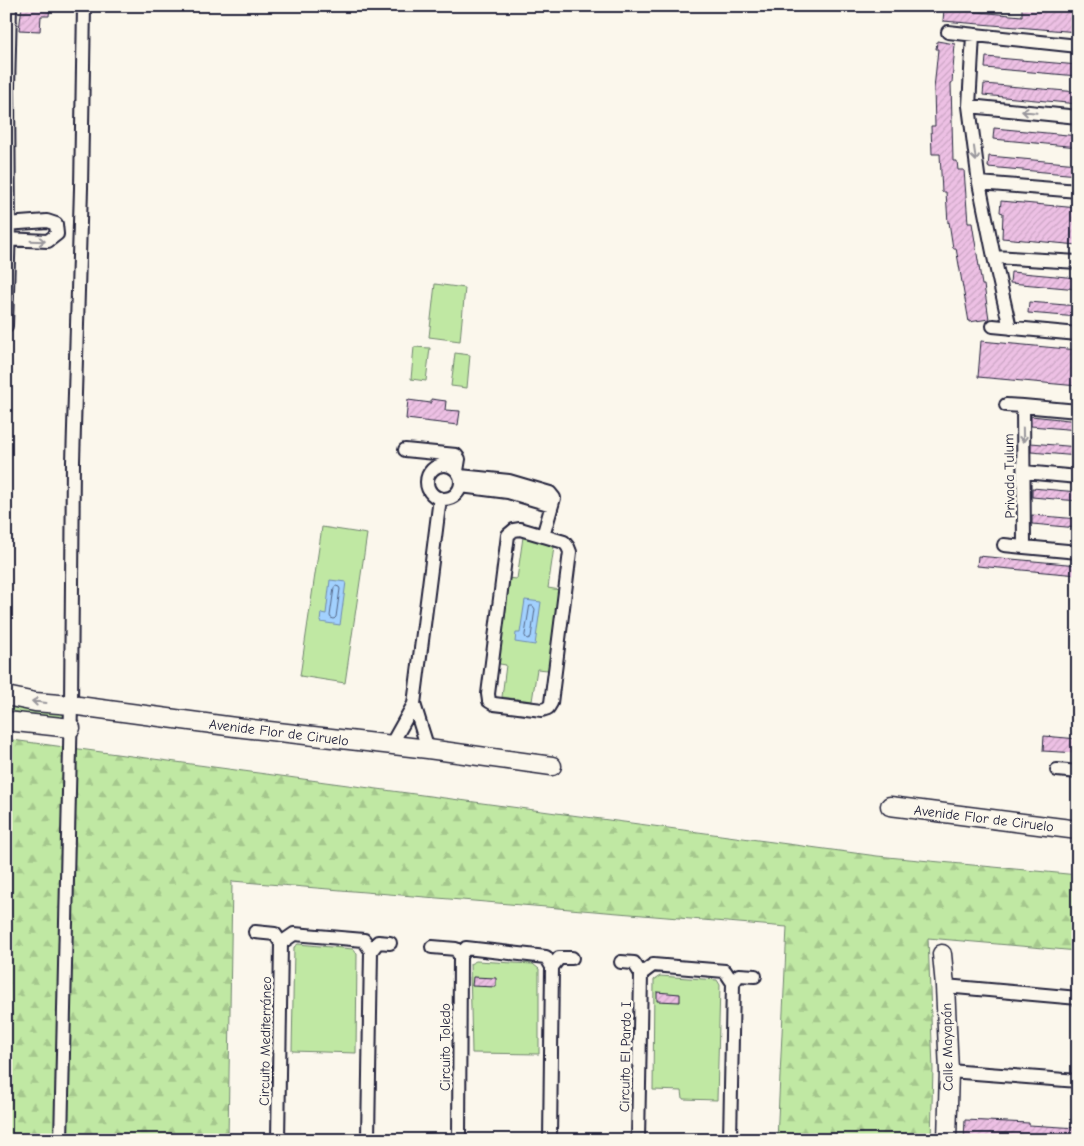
<svg xmlns="http://www.w3.org/2000/svg" width="1084" height="1146" viewBox="0 0 1084 1146" font-family="'Comic Neue',sans-serif">
<style>
.green{fill:#c0e8a3;stroke:#71856f}
.forest{fill:url(#forest-firs);stroke:#71856f}
.water{fill:#a2d1fe;stroke:#6f8bb0}
.lines{fill:none;stroke-linecap:round;stroke-linejoin:round}
.shore{stroke:#556889;stroke-width:1}
.building{fill:url(#building-hatch);stroke:#22223b}
.street-casing{stroke:#22223b;stroke-width:16}
.secondary-casing{stroke:#22223b;stroke-width:21}
.street{stroke:#fbf7ec;stroke-width:12}
.secondary{stroke:#fbf7ec;stroke-width:18}
.oneway{stroke:#99979c}
.labels{text-anchor:middle;stroke-width:5;stroke-linejoin:round;paint-order:stroke}
.street-label{font-size:14px;fill:#22223b;stroke:#fbf7ec}
</style>
<defs>
<pattern id="forest-firs" width="22" height="20" patternUnits="userSpaceOnUse" patternTransform="scale(1.25)"><rect width="22" height="20" fill="#c0e8a3"/><path d="M5 1l3.5 6h-7zM16 11l3.5 6h-7z" fill="#a5c78d"/></pattern>
<pattern id="building-hatch" width="6" height="6" patternUnits="userSpaceOnUse" patternTransform="scale(1.25)"><rect width="6" height="6" fill="#edc0e4"/><path d="M-1 1l2-2M0 6l6-6M5 7l2-2" fill="none" stroke="#cba5c4"/></pattern>
</defs>
<rect width="100%" height="100%" fill="#fbf7ec"/>
<filter id="ink" filterUnits="userSpaceOnUse"><feTurbulence type="fractalNoise" baseFrequency=".02" numOctaves="2"/><feDisplacementMap in="SourceGraphic" scale="10" xChannelSelector="R" yChannelSelector="G"/><feConvolveMatrix kernelMatrix="1 2 1 2 8 2 1 2 1" color-interpolation-filters="sRGB"/></filter>
<g filter="url(#ink)">
<path class="green" d="M435 284 465 288 460 341 429 337Z
M414 347 430 348 426 381 411 379Z
M455 353 470 355 467 388 451 386Z
M322 527 367 534 345 683 300 676Z
M523 537 530 538 554 547 548 588 560 590 548 670 537 669 532 701 502 697 506 665 494 663 507 578 517 579Z
M8 706 58 711 65 715V720L9 714 7 710Z
M298 944 353 949 357 954 356 1053 292 1051 294 947Z
M476 961 533 964 539 969V1054L472 1053 470 964Z
M660 976 717 980 720 985 717 1100 683 1099 682 1091 653 1090 654 980Z"/>
<path class="forest" d="M12 740 877 856 1078 875V951L928 938 933 1069 931 1140H777L787 927 232 881 228 1140H6V953Z"/>
<path class="water" d="M330 580 346 582 340 625 320 622 321 613 326 614Z
M525 600 541 602 535 645 515 642 516 633H520Z"/>
<g class="lines">
<path class="shore" d="M336 586 339 587 340 589 336 617 334 619 331 618 330 616 334 588Z
M530 606H533L535 609 531 637 528 639 526 638 525 636Z"/>
</g>
<path class="building" d="M22 6H50L49 16H41L40 31 19 30Z
M1022 6H1078V32L943 21 944 9 1022 16Z
M937 41 955 44 952 83H951L953 161H957L958 170H964L968 223H972L982 285H984L989 319 969 322 956 248H953L949 222 948 223 946 192H942L940 154H932L931 126H935L934 89 938 49H936Z
M986 57 1078 65V76L985 68Z
M984 84 1078 92V104L983 95Z
M994 128 1078 136V147L993 139Z
M989 156 1078 164V175L988 167Z
M1001 201 1078 208V245L1002 238 1003 213 1000 212Z
M1011 272 1078 278V289L1010 283Z
M1029 302 1078 306V317L1028 313Z
M981 341 1078 350V386L978 377Z
M431 399 446 401 445 410 460 411 458 425 406 419 408 400 431 403Z
M1031 416 1078 421V430L1031 426Z
M1031 443 1078 447V456L1031 452Z
M1032 488 1078 492V501L1032 497Z
M1032 515 1078 519V528L1032 524Z
M978 556 1078 565V575L977 566Z
M1044 736 1078 739V753L1043 751Z
M473 977 496 978V987L472 986Z
M657 992 680 994V1002L657 1001Z
M965 1120 1029 1123V1125L1078 1128V1140H964Z"/>
<g class="lines">
<defs>
<path id="street" d="M948 32 1078 46
M973 35 969 106 979 183 994 257 1010 328
M969 106 1078 117
M979 183 1078 191
M6 224 47 221 56 224
M6 239 48 241 57 234 56 224
M994 257 1078 262
M6 326 9 225 8 89 10 6
M993 326 1078 334
M1006 405 1023 406
M1078 411 1023 406 1024 547 1078 552
M405 450 456 455 459 459 457 471
M427 482a17 17 0 1 1 34 0a17 17 0 1 1-34 0Z
M1024 472 1078 477
M460 476 509 481 550 493 554 498 543 536
M461 486 508 492 552 505
M520 529 564 542 568 547 570 552 551 703 548 708 542 710 494 704 489 701 488 694 508 535 514 530Z
M1004 545 1024 547
M414 704 428 749
M391 745 414 704 440 498
M1057 770 1078 772
M255 932 275 934 281 943 294 934 364 940 371 951 378 942 390 943
M432 947 456 949 460 956 466 948 546 957 552 967 559 958H572
M621 962 634 963 641 974 653 965 725 971 733 983 739 975 755 976
M945 986 1078 998
M949 1071 1078 1081
M368 1138 371 951
M459 1138 460 956
M61 1140 71 705 73 462 81 188 84 6
M278 1140 281 943
M550 1140 552 967
M638 1140 641 974
M730 1140 733 983"/>
<path id="secondary" d="M6 696 35 702 71 705 235 727 428 749 552 766
M6 721 71 728
M890 806 1078 830
M942 954 945 986 949 1071 947 1140"/>
</defs>
<use href="#street" class="street-casing"/>
<use href="#secondary" class="secondary-casing"/>
<use href="#street" class="street"/>
<use href="#secondary" class="secondary"/>
</g>
<defs><path id="oneway-shaft" d="M-6 0H5M1.5-3L5.5 0L1.5 3" fill="none" stroke-width="1.6" stroke-linecap="round" stroke-linejoin="round" transform="scale(1.25)"/></defs>
<g class="oneway">
<use href="#oneway-shaft" transform="translate(1029 112) rotate(-174)"/>
<use href="#oneway-shaft" transform="translate(975 154) rotate(82)"/>
<use href="#oneway-shaft" transform="translate(38 241) rotate(2)"/>
<use href="#oneway-shaft" transform="translate(1023 435) rotate(89)"/>
<use href="#oneway-shaft" transform="translate(39 702) rotate(-173)"/>
</g>
</g>
<g class="labels">
<g class="street-label">
<text transform="translate(1009 476) rotate(-91)" y="5">Privada Tulum</text>
<text transform="translate(279 732) rotate(7)" y="5">Avenide Flor de Ciruelo</text>
<text transform="translate(984 818) rotate(7)" y="5">Avenide Flor de Ciruelo</text>
<text transform="translate(265 1041) rotate(-89)" y="5">Circuito Mediterráneo</text>
<text transform="translate(445 1047) rotate(-90)" y="5">Circuito Toledo</text>
<text transform="translate(947 1047) rotate(-91)" y="5">Calle Mayapán</text>
<text transform="translate(625 1057) rotate(-89)" y="5">Circuito El Pardo I</text>
</g>
</g>
<rect width="1084" height="1146" fill="none" stroke="#fbf7ec" stroke-width="25"/>
<rect x="12" y="12" width="1059" height="1121" fill="none" stroke="#22223b" stroke-width="2" filter="url(#ink)"/>
</svg>
